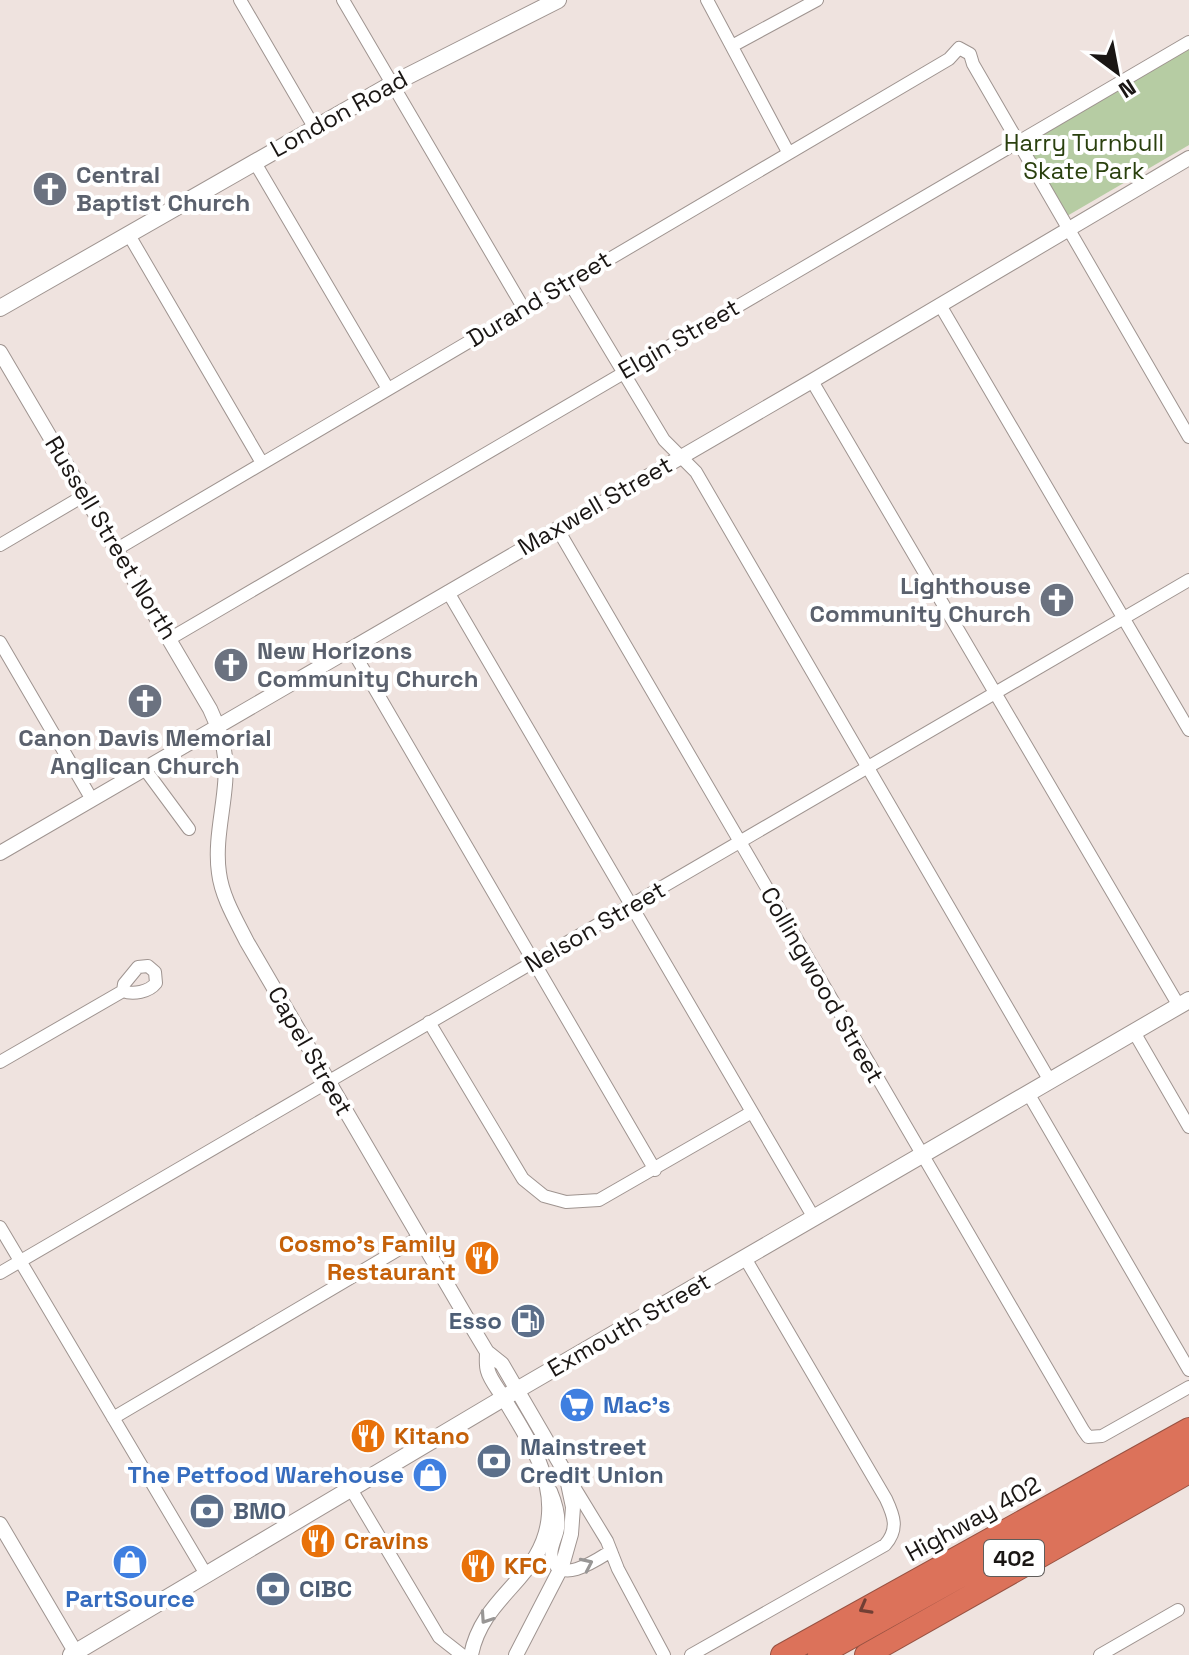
<svg xmlns="http://www.w3.org/2000/svg" width="1189" height="1655" viewBox="0 0 1189 1655" font-family="'Space Grotesk',sans-serif">
<style>
.green{fill:#b6cca3}
.lines{fill:none;stroke-linecap:round;stroke-linejoin:round}
.minor-casing{stroke:#9f9490;stroke-width:14}
.tertiary-casing{stroke:#9f9490;stroke-width:16}
.secondary-casing{stroke:#9f9490;stroke-width:18}
.motorway-casing{stroke:#985242;stroke-width:24}
.minor{stroke:#fff;stroke-width:12}
.tertiary{stroke:#fff;stroke-width:14}
.secondary{stroke:#fff;stroke-width:16}
.motorway{stroke:#dc725a;stroke-width:22}
.oneway{stroke:#989695}
.oneway2{stroke:#713f34}
.labels{text-anchor:middle;stroke-width:8;stroke-linejoin:round;paint-order:stroke}
.shield{fill:#fff;stroke:#5f5c5a;stroke-width:2}
.shield-label{font-size:22px;font-weight:bold;fill:#1a1614}
.street-label{font-size:24px;fill:#1a1614;stroke:#fff}
.park-label{font-size:24px;fill:#2a400e;stroke:#fff}
.worship-label{font-size:24px;font-weight:bold;fill:#5b616d;stroke:#fff;text-anchor:start}
.food-label{font-size:24px;font-weight:bold;fill:#c56008;stroke:#fff;text-anchor:start}
.service-label{font-size:24px;font-weight:bold;fill:#4e5e75;stroke:#fff;text-anchor:start}
.shop-label{font-size:24px;font-weight:bold;fill:#366cbe;stroke:#fff;text-anchor:start}
</style>
<rect width="100%" height="100%" fill="#efe3df"/>
<path class="green" d="M1189 47V145L1067 216 1024 142Z"/>
<g class="lines">
<defs>
<path id="minor" d="M240 0 314 127
M343 0 524 309
M707 0 788 152
M732 46 817 0
M254 161 388 389
M129 235 262 463
M569 282 664 440 696 472 1050 1081
M940 305 1189 730
M812 381 1179 1006
M557 528 1083 1430 1088 1437 1102 1436 1189 1387
M0 545 85 495
M117 549 949 59 959 48 970 54 973 64 1189 437
M448 592 814 1218
M171 638 1189 42
M0 642 91 798
M351 648 655 1170
M144 768 189 829
M429 1022 523 1179 544 1196 566 1202 599 1200 752 1112
M1134 1032 1189 1127
M0 1062 123 991 124 984 138 967 148 966 155 972 156 983C149 992 133 995 123 991
M1028 1093 1189 1370
M0 1227 207 1576
M0 1273 1189 580
M113 1418 418 1238
M568 1477 607 1541 618 1569 664 1655
M351 1489 439 1637 462 1655
M551 1491C556 1503 560 1515 558 1528 557 1537 549 1549 552 1558 560 1586 598 1559 611 1551
M691 1655 885 1545C899 1529 894 1516 886 1499L745 1258
M1100 1655 1178 1610"/>
<path id="tertiary" d="M0 352 210 709C216 722 222 736 224 750 231 790 213 832 219 873 222 897 236 920 247 942L472 1327 487 1352 502 1364 566 1474 573 1507 571 1534 562 1566 516 1655
M0 853 812 381 1189 158
M0 1524 76 1653
M471 1655C483 1593 545 1578 549 1514 552 1471 524 1433 503 1397 498 1389 490 1379 488 1371 486 1365 487 1358 487 1352"/>
<path id="secondary" d="M0 308 392 84 558 0
M71 1655 517 1390 1189 1000"/>
<path id="motorway" d="M782 1655 1189 1429
M819 1655 1189 1449
M866 1655 1189 1472"/>
</defs>
<use href="#minor" class="minor-casing"/>
<use href="#tertiary" class="tertiary-casing"/>
<use href="#secondary" class="secondary-casing"/>
<use href="#motorway" class="motorway-casing"/>
<use href="#minor" class="minor"/>
<use href="#tertiary" class="tertiary"/>
<use href="#secondary" class="secondary"/>
<use href="#motorway" class="motorway"/>
</g>
<defs><path id="oneway-chevron" d="M-2-3.5L2.5 0L-2 3.5" fill="none" stroke-width="1.6" stroke-linecap="round" stroke-linejoin="round" transform="scale(2)"/></defs>
<g class="oneway">
<use href="#oneway-chevron" transform="translate(587 1564) rotate(-25)"/>
<use href="#oneway-chevron" transform="translate(486 1618) rotate(124)"/>
</g>
<use class="oneway2" href="#oneway-chevron" transform="translate(865 1608) rotate(151)"/>
<defs>
<symbol id="church-disc" viewBox="-11 -11 22 22"><circle r="9.5" fill="#6b7280" stroke="#fff"/><path d="M-1.2-6h2.4v3.5h3.3v2.4h-3.3V6h-2.4V-.1h-3.3v-2.4h3.3Z" fill="#fff"/></symbol>
<symbol id="restaurant-disc" viewBox="-11 -11 22 22"><circle r="9.5" fill="#e8710a" stroke="#fff"/><path d="M-5-6h1v4h1v-4h1v4h1v-4h1v5L-1.5 .5V6h-2V.5L-5-1ZM5-6V6H3V1.5H1.5Q1.5-4 5-6Z" fill="#fff"/></symbol>
<symbol id="fuel-disc" viewBox="-11 -11 22 22"><circle r="9.5" fill="#5c6f8a" stroke="#fff"/><path d="M-5.5-6h7V0h2V4h1.3V-2.5L3-4.5l.8-.8L6-3V5H2.5V1h-1V6h-7ZM-4.2-4.7v3.2H.2V-4.7Z" fill="#fff"/></symbol>
<symbol id="supermarket-disc" viewBox="-11 -11 22 22"><circle r="9.5" fill="#3f7fe0" stroke="#fff"/><path d="M-6-5.5h2.5l.6 2H6L4.5 2H-2.5L-4.4-4H-6ZM-1.5 3.2a1.3 1.3 0 1 0 .1 0ZM3 3.2a1.3 1.3 0 1 0 .1 0Z" fill="#fff"/></symbol>
<symbol id="bank-disc" viewBox="-11 -11 22 22"><circle r="9.5" fill="#5c6f8a" stroke="#fff"/><path d="M-6-4H6V4H-6ZM0-2.3a2.3 2.3 0 1 0 0 4.6a2.3 2.3 0 1 0 0-4.6Z" fill="#fff"/></symbol>
<symbol id="shop-disc" viewBox="-11 -11 22 22"><circle r="9.5" fill="#3f7fe0" stroke="#fff"/><path d="M-5-2.5h2.3a2.7 3.5 0 0 1 5.4 0H5L5.5 6h-11ZM-1.5-2.5h3a1.5 2.3 0 0 0-3 0Z" fill="#fff"/></symbol>
</defs>
<g fill-rule="evenodd">
<use href="#church-disc" x="30" y="169" width="40" height="40"/>
<use href="#church-disc" x="1037" y="580" width="40" height="40"/>
<use href="#church-disc" x="211" y="645" width="40" height="40"/>
<use href="#church-disc" x="125" y="681" width="40" height="40"/>
<use href="#restaurant-disc" x="462" y="1238" width="40" height="40"/>
<use href="#fuel-disc" x="508" y="1301" width="40" height="40"/>
<use href="#supermarket-disc" x="557" y="1385" width="40" height="40"/>
<use href="#restaurant-disc" x="348" y="1416" width="40" height="40"/>
<use href="#bank-disc" x="474" y="1441" width="40" height="40"/>
<use href="#shop-disc" x="410" y="1455" width="40" height="40"/>
<use href="#bank-disc" x="187" y="1491" width="40" height="40"/>
<use href="#restaurant-disc" x="298" y="1521" width="40" height="40"/>
<use href="#shop-disc" x="110" y="1542" width="40" height="40"/>
<use href="#restaurant-disc" x="458" y="1546" width="40" height="40"/>
<use href="#bank-disc" x="253" y="1569" width="40" height="40"/>
</g>
<g class="labels">
<rect class="shield" x="984" y="1540" width="60" height="36" rx="6"/>
<g class="shield-label">
<text x="1014" y="1566">402</text>
</g>
<g class="street-label">
<text transform="translate(339 114) rotate(-29)" y="8">London Road</text>
<text transform="translate(539 299) rotate(-31)" y="8">Durand Street</text>
<text transform="translate(679 339) rotate(-30)" y="8">Elgin Street</text>
<text transform="translate(595 506) rotate(-30)" y="8">Maxwell Street</text>
<text transform="translate(111 538) rotate(59)" y="8">Russell Street North</text>
<text transform="translate(595 927) rotate(-30)" y="8">Nelson Street</text>
<text transform="translate(822 985) rotate(60)" y="8">Collingwood Street</text>
<text transform="translate(310 1051) rotate(60)" y="8">Capel Street</text>
<text transform="translate(629 1325) rotate(-30)" y="8">Exmouth Street</text>
<text transform="translate(973 1519) rotate(-29)" y="8">Highway 402</text>
</g>
<g class="park-label">
<text x="1084" y="151">Harry Turnbull<tspan x="1084" dy="28">Skate Park</tspan></text>
</g>
<g class="worship-label">
<text x="76" y="183">Central<tspan x="76" dy="28">Baptist Church</tspan></text>
<text x="1031" y="594" text-anchor="end">Lighthouse<tspan x="1031" dy="28">Community Church</tspan></text>
<text x="257" y="659">New Horizons<tspan x="257" dy="28">Community Church</tspan></text>
<text x="145" y="746" text-anchor="middle">Canon Davis Memorial<tspan x="145" dy="28">Anglican Church</tspan></text>
</g>
<g class="food-label">
<text x="456" y="1252" text-anchor="end">Cosmo's Family<tspan x="456" dy="28">Restaurant</tspan></text>
<text x="394" y="1444">Kitano</text>
<text x="344" y="1549">Cravins</text>
<text x="504" y="1574">KFC</text>
</g>
<g class="service-label">
<text x="502" y="1329" text-anchor="end">Esso</text>
<text x="520" y="1455">Mainstreet<tspan x="520" dy="28">Credit Union</tspan></text>
<text x="233" y="1519">BMO</text>
<text x="299" y="1597">CIBC</text>
</g>
<g class="shop-label">
<text x="603" y="1413">Mac's</text>
<text x="404" y="1483" text-anchor="end">The Petfood Warehouse</text>
<text x="130" y="1607" text-anchor="middle">PartSource</text>
</g>
</g>
<g transform="translate(1117 72) rotate(148)" stroke="#ffffff" stroke-width="6" paint-order="stroke">
<path d="M0-6L14 30L0 20L-14 30Z" fill="#1a1614"/>
<text y="-12" font-size="22" font-weight="bold" text-anchor="middle" fill="#1a1614">N</text>
</g>
</svg>
